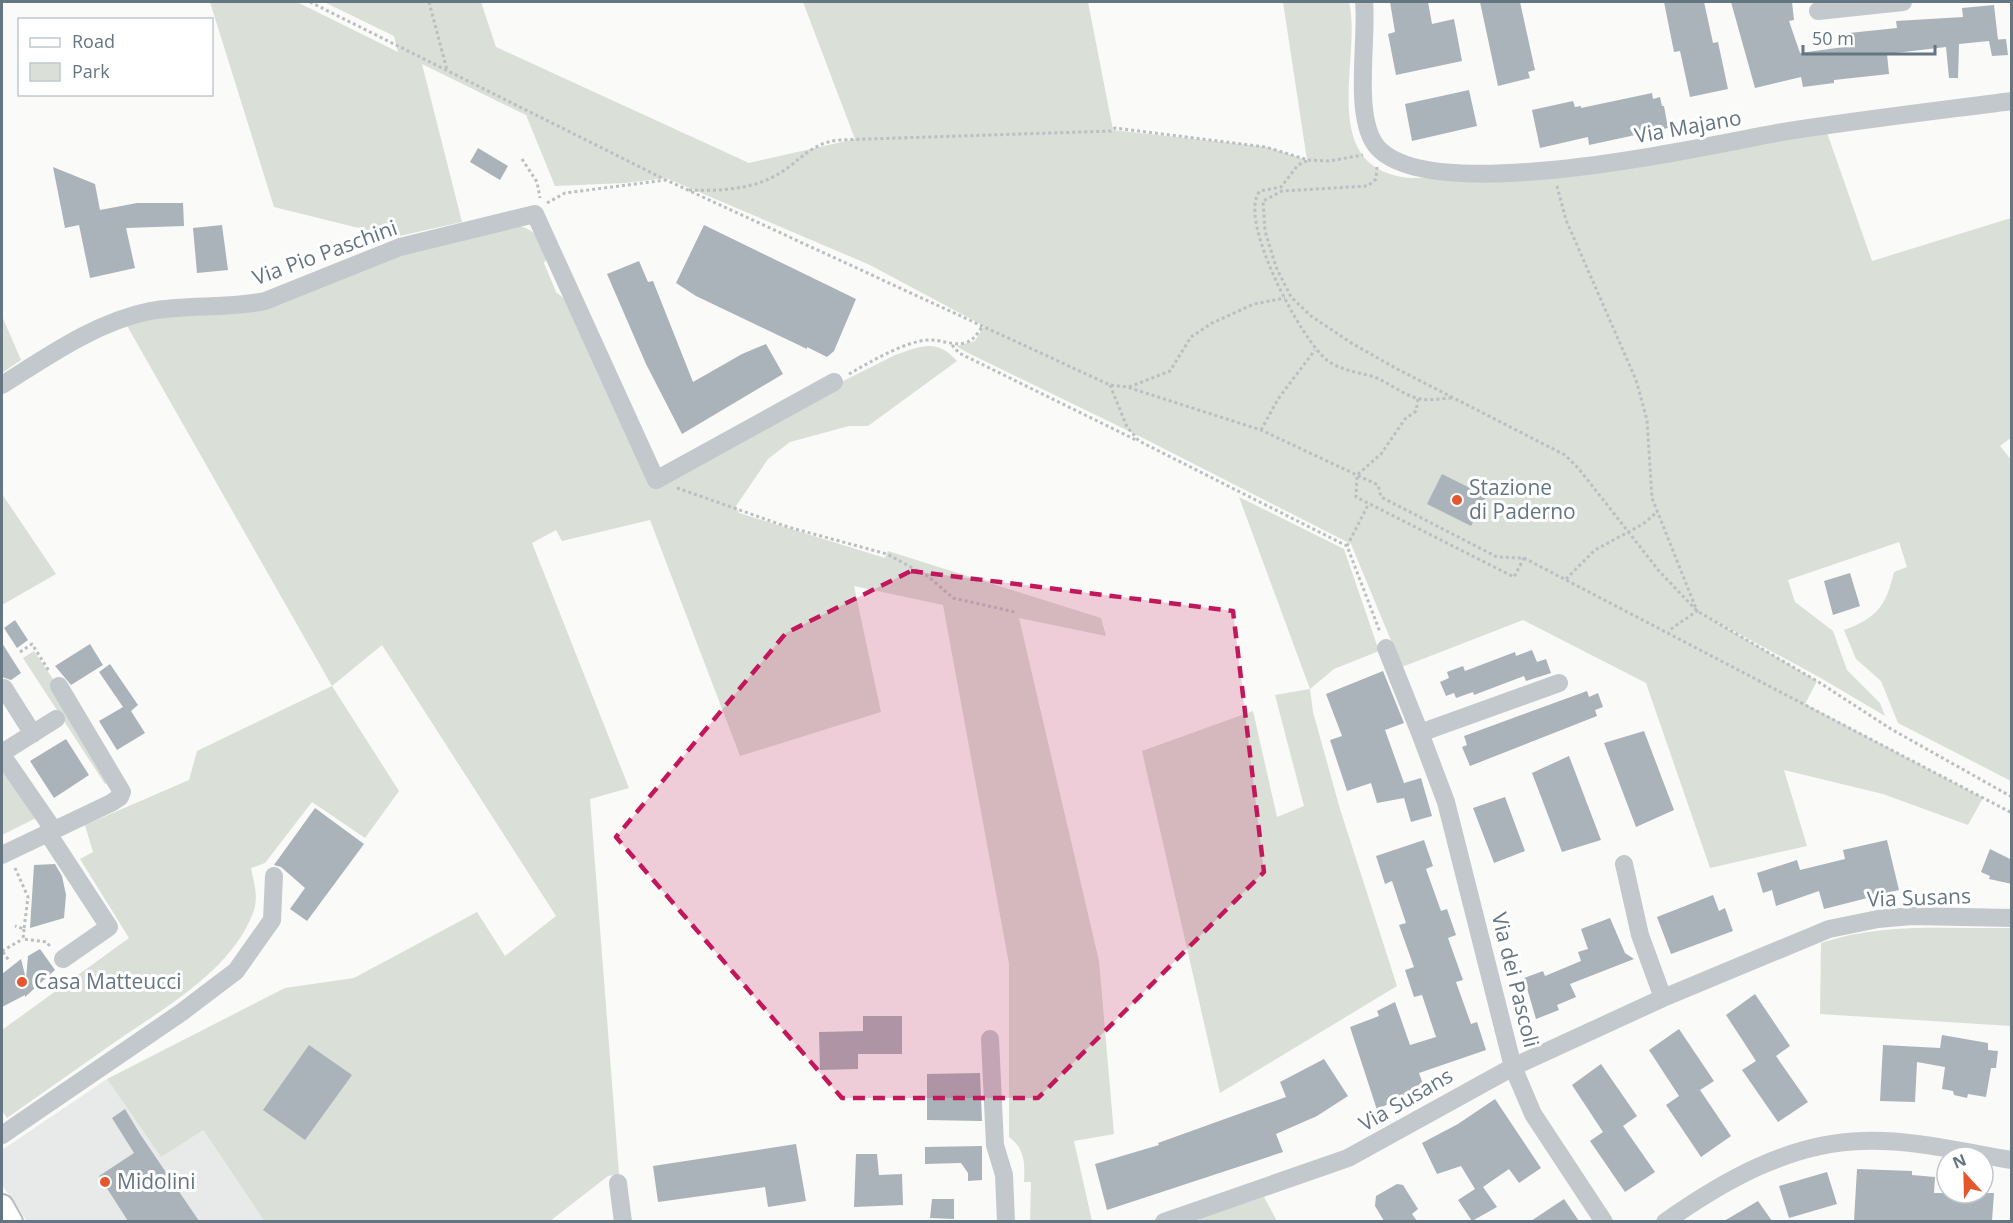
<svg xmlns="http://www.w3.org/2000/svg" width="2013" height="1223" viewBox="0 0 2013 1223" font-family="'Open Sans',sans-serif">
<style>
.built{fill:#e8e9e9}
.green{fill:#dadfd7}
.building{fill:#aab3b9}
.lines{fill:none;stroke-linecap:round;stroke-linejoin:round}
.major-casing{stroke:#b5babe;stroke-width:26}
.path{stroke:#bbbfc2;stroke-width:3;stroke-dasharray:3 3;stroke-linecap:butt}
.minor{stroke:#c3c8cc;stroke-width:18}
.major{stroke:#fff;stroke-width:22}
.marked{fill:#c2185b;fill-opacity:0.2;stroke:#c2185b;stroke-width:4.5;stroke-dasharray:12 8;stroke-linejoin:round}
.poi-dot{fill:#e4572e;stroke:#fff;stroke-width:2}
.labels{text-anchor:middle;stroke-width:6;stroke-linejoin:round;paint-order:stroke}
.street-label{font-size:21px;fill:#657683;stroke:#fff}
.poi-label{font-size:21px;fill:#657683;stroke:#fff;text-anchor:start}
</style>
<rect width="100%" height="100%" fill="#fafaf8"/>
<path class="built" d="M107 1079 161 1157 202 1129 264 1221H27L2 1185V1150Z"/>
<path class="green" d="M210 2H297L398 52 394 36 324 2H481L496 47 749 163 855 139 803 2H1088L1113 130 1266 147 1307 160 1283 2H1349C1362 54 1319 159 1397 176 1412 180 1431 177 1447 176L1825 127 1872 261 2011 218 2012 437 2000 446 2012 461 2011 781 1898 723 1881 681 1856 659 1844 630C1877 618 1886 606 1894 572L1907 567 1899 542 1788 580 1795 602 1833 631 1847 670 1880 703 1885 716 1819 677 1706 616 1817 681 1805 704 1983 798 1968 825 1883 794 1784 770 1807 846 1710 868 1646 683 1523 620 1402 667 1351 544 1145 439 968 353 956 346 975 341 984 326 870 265 666 178 625 183 555 186 526 115 422 64 462 222 395 237 274 207Z
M515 225C535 229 540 238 549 255L544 263 556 292 569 303 648 479 895 355C922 346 936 338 957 361L868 426H849L790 442 768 459 736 506 739 513 885 558 888 551 1101 618 1106 636 1019 618 1099 961 1114 1134 1074 1141 1092 1221H1030L1031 1182H1024C1025 1164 1025 1149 1009 1137V964L943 605 854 586 881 712 740 756 650 520 562 541 556 530 532 543 629 788 590 799 619 1174 608 1176 550 1221H264L203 1130 161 1157 107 1079 285 988 354 978 477 912 505 956 556 916 382 645 332 686 399 791 365 838 312 802 265 863 251 868C254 883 259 898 253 913 231 971 164 1008 115 1042 79 1067 43 1093 7 1118L2 1111V1030L129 938 80 859 93 852 85 825 189 780 197 751 332 686 126 324 152 316 214 313 403 253Z
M2 316 21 360 2 373Z
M2 494 56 574 2 605Z
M1239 497 1344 549 1379 651 1334 669 1310 689 1313 712 1340 809 1397 986 1220 1093 1142 751 1253 711 1277 817 1304 806 1275 695 1310 689Z
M34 651 57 685 107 783 105 784 23 658Z
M2 767 36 818 2 835Z
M2011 928V1026L1820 1014 1821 943C1882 922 1947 929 2011 928Z
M1264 1197 1277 1221 1200 1222 1199 1218Z"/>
<path class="building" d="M1390 2H1428L1432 24 1454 19 1462 61 1396 75 1388 34 1395 32Z
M1480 2H1520L1535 70 1528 72 1530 78 1498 86Z
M1664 2H1704L1713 43 1718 42 1728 89 1690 97 1680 51 1674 52Z
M1731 2H1792L1794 20 1789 21 1800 53 1851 46 1849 33 1897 28 1896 21 1963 17 1962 8 1994 5 1998 40H1991L2006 39 2008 55 1992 56 1989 41 1959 44 1958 78H1949L1946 47 1887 54 1889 74 1834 80V83L1803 87 1801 77 1755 88Z
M1469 90 1477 126 1412 141 1405 104Z
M1652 93 1653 99 1660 97 1662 106H1664L1668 128 1589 145 1588 137 1540 148 1532 110 1573 101 1575 107 1581 106V108Z
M478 148 508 166 500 180 470 162Z
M53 167 95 184 100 210 137 203H183L184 226 126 228 135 268 90 278 79 225 65 228Z
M222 225 228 270 197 273 193 228Z
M704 225 856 299 834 351 827 357 807 347V349L696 296 676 283Z
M639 261 648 282 653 281 693 382 742 354 766 344 783 374 682 434 646 364 607 274Z
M1442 474 1486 496 1471 526 1427 504Z
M1850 573 1860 606 1833 615 1824 581Z
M15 620 28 640 17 648 4 628Z
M2 643 21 673 11 680 2 677Z
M90 644 103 665 71 685 55 666Z
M1532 650 1537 662 1546 659 1551 673 1526 681 1524 676 1474 695 1473 692 1456 698 1454 693 1446 696 1440 682 1449 678 1447 672 1463 666 1465 671 1515 652 1516 656Z
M110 664 138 705 131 711 145 733 117 750 99 721 123 707 99 672Z
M1383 671 1404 723 1385 730 1404 783 1421 778 1432 816 1411 822 1404 798 1377 803 1371 783 1347 791 1330 740 1342 736 1326 694Z
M1587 691 1589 697 1598 693 1603 707 1595 710 1597 716 1470 766 1462 747 1467 745 1464 736Z
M1644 731 1674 810 1636 827 1604 743Z
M66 739 89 775 54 798 30 761Z
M1569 756 1601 840 1562 852 1532 773Z
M1505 797 1525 851 1494 863 1473 808Z
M315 808 364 844 307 921 290 909 305 888 281 867 274 865Z
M1424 840 1433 866 1426 869 1441 911 1447 909 1456 935 1448 938 1463 980 1456 982 1471 1024 1477 1022 1486 1050 1419 1073 1423 1084 1377 1110 1350 1027 1379 1016 1377 1011 1395 1002 1410 1045 1436 1037 1422 995 1414 997 1405 970 1414 967 1399 925 1406 923 1392 881 1385 884 1376 856Z
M1887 840 1899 890 1824 909 1819 891 1776 906 1772 890 1763 893 1757 873 1797 860 1800 870 1845 859 1843 850Z
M1990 849 2012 860V884L1989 879 1990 876 1981 872Z
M55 864 62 876 66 895 64 918 30 928 34 865Z
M1713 895 1719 911 1725 908 1733 931 1671 954 1657 917Z
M1610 918 1625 953 1634 959 1570 984 1576 997 1557 1005 1559 1010 1536 1019 1524 978 1543 971 1545 976 1581 961 1578 952 1588 949 1581 929Z
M40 949 55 970 25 997V995L2 1007V974L21 959 26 979 28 956Z
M1755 994 1790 1046 1776 1056 1808 1102 1778 1122 1742 1070 1756 1061 1726 1015Z
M863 1016H902V1054H858V1069L820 1070 819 1032 863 1031Z
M1679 1029 1714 1081 1700 1090 1731 1136 1701 1157 1666 1105 1679 1096 1649 1050Z
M1942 1035 1988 1043V1050L1998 1051 1996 1068H1991L1986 1097 1968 1094 1967 1098 1954 1095 1953 1091 1942 1089 1945 1067 1917 1062 1915 1102 1880 1101 1883 1045 1940 1048Z
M309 1045 352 1075 305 1140 263 1110Z
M1324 1059 1348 1096 1317 1116 1276 1134 1283 1152 1107 1210 1095 1164 1159 1145 1158 1143 1286 1097 1280 1082Z
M1601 1064 1637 1116 1623 1126 1655 1172 1625 1192 1590 1141 1603 1132 1572 1085Z
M980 1073 982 1121 927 1120V1074Z
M1495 1099 1541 1168 1519 1183 1509 1169 1483 1187 1497 1207 1472 1221 1458 1200 1475 1189 1461 1166 1437 1174 1422 1143 1458 1124Z
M125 1109 140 1134 199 1221H128L99 1176 134 1153 112 1118Z
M796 1144 806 1201 768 1207 765 1187 658 1202 653 1166Z
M982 1146V1180L968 1181V1173L961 1163 925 1164V1147Z
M856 1154H877L879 1175 902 1174 903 1205 854 1207Z
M1857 1169 1912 1171V1175L1935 1177 1934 1193H1994L1992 1221H1854Z
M1827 1172 1837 1204 1789 1218 1779 1186Z
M1397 1184 1403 1185 1418 1209 1412 1214 1417 1221H1384L1375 1206 1376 1196Z
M932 1199H954V1219L930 1218Z
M1564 1199 1579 1221H1531Z
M1758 1201 1772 1221H1724Z"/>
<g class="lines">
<defs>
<path id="major" d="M2 1206 11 1222"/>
</defs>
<use href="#major" class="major-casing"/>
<path class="path" d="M310 2 666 180 1110 385 1127 387 1261 430 1378 485 1381 497 1497 557 1524 558 2012 813
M429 2 447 70
M522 159 537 182 540 198
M1307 161 1298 165 1281 187 1260 191C1236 218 1302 342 1328 361 1341 370 1356 372 1371 376 1388 381 1403 396 1421 399 1430 401 1443 398 1453 398
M1377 167 1376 179 1368 186 1282 191 1263 201 1265 231 1276 267 1291 297 1311 316 1353 344 1399 370 1565 455 1579 469 1659 571 1697 611 1817 681 1891 729 2012 797
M1557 186 1566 220 1636 380 1647 420 1652 498 1697 611 1668 631
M689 190C716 191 746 190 771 178 798 165 807 144 838 140L1111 131 1115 128 1266 147 1308 160 1329 161 1363 155
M547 203 565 193 666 180
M952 345 959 353 1136 440
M849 374C870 362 904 342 927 340 941 339 951 346 965 343 974 340 977 334 982 327
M1110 385 1127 427 1139 441 1347 546 1380 632
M1129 387 1170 371 1191 337 1212 323 1254 304 1285 298
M1418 399 1416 411 1405 419 1381 454 1357 475 1356 497 1514 577 1524 558
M1261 430 1278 399 1315 350
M677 488 788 527 887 554 929 577 953 598 1015 612
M1347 546 1368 505
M1566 579 1595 550 1643 524 1657 512
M20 652 32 644 49 671
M15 868 28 897 24 929 15 926
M24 929 23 939 47 942 51 948
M2 951 23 939
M3 952 10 962"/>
<path class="minor" d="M1364 2C1368 39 1352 120 1378 148 1434 208 1704 146 1782 132 1858 120 1935 111 2012 101
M1818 11 1903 2
M2 385C48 356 96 322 150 311 188 304 227 309 265 301L400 247 535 214 656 480 834 382
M1386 648 1420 733
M1559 683 1420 733 1446 802 1513 1067 1533 1114 1604 1222
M4 688 33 734
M2 753 56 719
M2 755 53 829
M47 832 109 927 63 959
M2 855 111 803 120 797 122 792 59 686
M1624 864 1640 935 1663 998
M990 1039 995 1145 1004 1175 1006 1222
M2 1135 182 1012 236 971 272 920 274 876
M618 1183 623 1222
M1164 1222 1348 1158 1513 1067 1663 998 1829 929 1878 919 1912 916 2012 918
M1665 1222C1723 1181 1789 1143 1862 1141 1911 1139 1963 1152 2012 1160"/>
<use href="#major" class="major"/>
</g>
<path class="marked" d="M911 571 1233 611 1264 872 1038 1098H842L616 837 786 633Z"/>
<g class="poi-dot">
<circle cx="1457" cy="500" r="6"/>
<circle cx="22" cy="982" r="6"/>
<circle cx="105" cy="1182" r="6"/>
</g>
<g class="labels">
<g class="street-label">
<text transform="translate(1688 127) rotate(-10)" y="7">Via Majano</text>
<text transform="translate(325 253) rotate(-20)" y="7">Via Pio Paschini</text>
<text transform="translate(1919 898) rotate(-2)" y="7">Via Susans</text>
<text transform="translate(1515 980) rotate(76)" y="7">Via dei Pascoli</text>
<text transform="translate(1406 1100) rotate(-30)" y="7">Via Susans</text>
</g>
<g class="poi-label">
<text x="1469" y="495">Stazione<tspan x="1469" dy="24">di Paderno</tspan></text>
<text x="34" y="989">Casa Matteucci</text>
<text x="117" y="1189">Midolini</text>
</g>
</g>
<rect width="2013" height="1223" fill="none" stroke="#657683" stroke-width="6"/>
<rect x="18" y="18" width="195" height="78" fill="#ffffff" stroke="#c1c8cd" stroke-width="1.5"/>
<rect x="30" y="38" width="30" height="9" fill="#ffffff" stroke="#c1c8cd" stroke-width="1.5"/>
<text x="72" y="48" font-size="18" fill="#657683">Road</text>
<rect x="30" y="63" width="30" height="18" fill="#dadfd7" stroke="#c1c8cd" stroke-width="1.5"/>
<text x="72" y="78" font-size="18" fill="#657683">Park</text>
<g transform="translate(1965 1175) rotate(338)"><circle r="28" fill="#ffffff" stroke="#c1c8cd" stroke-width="1.5"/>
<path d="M0-4.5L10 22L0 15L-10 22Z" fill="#e4572e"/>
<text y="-9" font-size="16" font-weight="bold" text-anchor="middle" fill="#657683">N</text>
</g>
<path d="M1803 45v9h132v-9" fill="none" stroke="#657683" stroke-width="3"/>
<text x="1812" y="45" font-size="18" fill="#657683" stroke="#ffffff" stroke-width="4.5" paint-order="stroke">50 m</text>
</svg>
